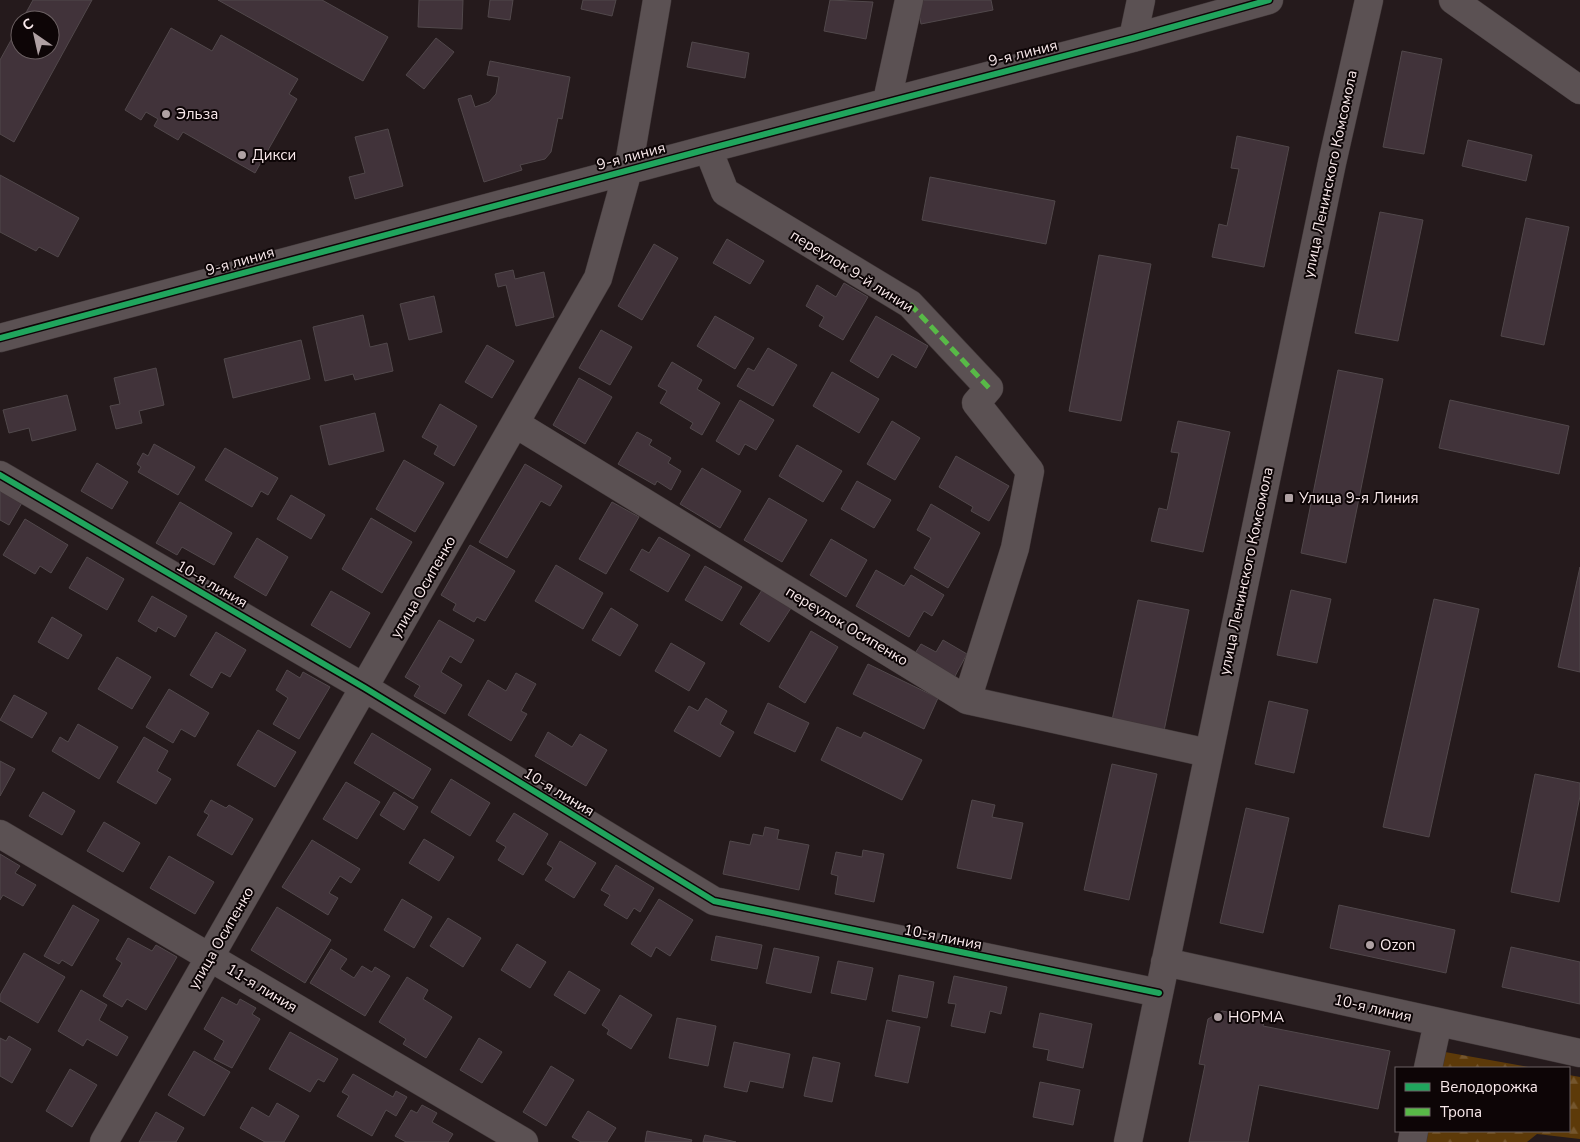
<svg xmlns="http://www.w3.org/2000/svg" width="1580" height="1142" viewBox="0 0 1580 1142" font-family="'Nunito Sans',sans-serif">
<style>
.forest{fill:url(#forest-firs)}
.building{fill:#41333a;stroke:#51484b}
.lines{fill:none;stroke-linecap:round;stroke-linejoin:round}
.minor-casing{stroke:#403738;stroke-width:29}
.minor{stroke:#5b5153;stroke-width:28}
.quiet{stroke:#58b947;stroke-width:5;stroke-dasharray:10 5;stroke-linecap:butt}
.cycleway-casing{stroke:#0d0506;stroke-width:9}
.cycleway{stroke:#20a55d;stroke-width:6}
.poi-dot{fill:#afa1a3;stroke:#0d0506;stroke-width:2}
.labels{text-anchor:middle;stroke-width:4;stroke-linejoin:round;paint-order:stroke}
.street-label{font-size:15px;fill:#f9e9eb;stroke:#0d0506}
.poi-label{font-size:15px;fill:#f9e9eb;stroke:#0d0506;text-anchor:start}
</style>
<defs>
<pattern id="forest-firs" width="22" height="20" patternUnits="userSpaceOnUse" patternTransform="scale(1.25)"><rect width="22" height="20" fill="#5d3a09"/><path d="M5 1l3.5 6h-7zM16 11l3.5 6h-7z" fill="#75562d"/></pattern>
</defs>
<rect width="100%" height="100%" fill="#251a1c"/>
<path class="forest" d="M1445 1052 1534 1068H1441Z
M1569 1075 1580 1077V1139L1537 1134 1527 1142H1425L1428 1131H1569Z"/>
<path class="building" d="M33 0H92L14 142 0 134V60L20 24V50H50V20H22Z
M218 0H322L388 37 363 81Z
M419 0H463L462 29 418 27Z
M490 0H513L510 20 488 17Z
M583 0H616L612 16 581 9Z
M830 0 873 2 866 39 824 31Z
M916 0H991L993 10 921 24Z
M171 28 212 51 221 35 298 79 289 94 297 99 255 173 183 132 178 140 154 126 158 119 146 112 141 120 125 110Z
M436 38 454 52 424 89 406 75Z
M692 42 749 53 745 78 687 67Z
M1402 51 1442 59 1424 154 1383 147Z
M490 61 570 77 562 119 558 118 551 152 545 159 520 165 522 170 484 182 458 99 471 95 475 107 489 102 496 94 499 77 487 75Z
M388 129 403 186 355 199 349 177 365 173 355 137Z
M1237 136 1289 147 1264 267 1212 257 1219 224 1227 226 1239 169 1231 168Z
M1468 140 1532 155 1526 181 1462 166Z
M0 175 79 218 58 257 39 247 36 251 0 232Z
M930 177 1055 201 1046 244 922 220Z
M1380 212 1423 220 1398 341 1355 333Z
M1526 218 1569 227 1544 345 1501 336Z
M727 239 764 261 750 284 713 263Z
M654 244 678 258 642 320 618 306Z
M1099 255 1151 264 1121 421 1069 411Z
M513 270 515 279 544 272 554 317 516 326 506 285 498 287 495 274Z
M844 283 868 297 843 340 819 326 824 317 806 306 817 285 836 297Z
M434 296 442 332 409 340 400 304Z
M363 315 370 347 387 343 393 371 355 380 353 374 325 381 313 327Z
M715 316 754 338 735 369 697 346Z
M876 316 928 346 916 368 892 354 878 378 850 361Z
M601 330 632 347 610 385 579 368Z
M301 340 310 379 233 398 224 359Z
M487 345 514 361 492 398 465 382Z
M768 348 797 365 773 406 737 386 748 368 754 371Z
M672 362 702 380 697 389 720 403 702 435 690 428 693 423 660 403 667 391 658 386Z
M156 368 164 405 139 411 142 423 116 429 110 406 120 404 114 378Z
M1338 370 1383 379 1346 563 1301 553Z
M832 372 879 399 859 433 813 406Z
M579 378 612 397 585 444 553 425Z
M67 395 76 430 32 441 29 428 9 433 3 410Z
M740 400 774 420 756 450 745 444 739 455 716 441Z
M1450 400 1569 426 1559 474 1439 448Z
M440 404 477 426 454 466 434 454 438 446 422 437Z
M375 413 384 451 329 465 320 426Z
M892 421 920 438 895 480 867 464Z
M1178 421 1230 432 1203 552 1151 541 1159 508 1167 510 1179 453 1171 452Z
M637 432 652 440 649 445 671 458 668 463 681 471 671 490 657 481 655 485 618 464Z
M154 444 195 467 178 495 138 472 141 467 137 464 143 453 148 456Z
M797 445 842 471 823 502 779 476Z
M225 448 278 478 268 495 261 491 252 507 205 480Z
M956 456 1009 486 989 521 971 511 973 507 939 487Z
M404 460 444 483 415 532 376 509Z
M97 463 128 482 112 509 81 491Z
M525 464 562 486 550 506 541 501 507 558 479 542Z
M702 468 741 491 720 528 680 504Z
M857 481 891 500 874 528 841 509Z
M0 488 23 501 9 525 0 520Z
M291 495 325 515 311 539 277 519Z
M769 498 807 520 782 562 744 540Z
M180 502 232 533 214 565 182 547 177 555 156 543Z
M612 502 639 517 606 574 579 559Z
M931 504 980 533 948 588 914 568 931 538 917 530Z
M371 518 412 542 382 593 342 569Z
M25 519 68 545 51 573 40 566 35 574 3 555Z
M659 537 690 555 668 592 630 570 642 549 649 553Z
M257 538 288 557 266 596 234 577Z
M831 539 867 560 846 597 810 575Z
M470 545 515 571 485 621 477 617 474 622 453 610 456 604 441 595Z
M87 557 124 579 107 610 69 588Z
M556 565 603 593 583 629 535 601Z
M705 566 742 587 722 621 685 600Z
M1580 567V672L1558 667Z
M876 570 904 586 911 575 944 595 932 616 924 611 909 637 856 606Z
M762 590 791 608 769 642 740 624Z
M1291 590 1331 599 1317 663 1277 655Z
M331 591 370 613 350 648 311 625Z
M152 596 187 616 175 637 158 627 156 632 138 621Z
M1434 599 1479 609 1429 837 1383 827Z
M1138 600 1189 610 1164 731 1112 720Z
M611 608 638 625 620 656 592 640Z
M52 617 82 635 68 659 38 642Z
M439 620 474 640 461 663 450 656 441 672 462 685 445 714 414 696 420 686 405 677Z
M811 631 838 647 805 703 779 687Z
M216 632 246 650 230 677 221 672 212 688 190 675Z
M943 640 967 654 954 678 914 655 921 644 936 652Z
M671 643 705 663 689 691 655 671Z
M117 657 151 677 132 709 98 689Z
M868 664 938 698 924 729 853 694Z
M287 670 300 678 303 672 330 687 299 739 273 724 288 698 276 690Z
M516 673 536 684 521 711 527 714 511 741 468 715 488 680 506 691Z
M169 689 209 713 195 737 181 729 173 743 146 727Z
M14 695 47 713 32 738 0 720Z
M706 698 727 711 720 724 734 732 720 757 674 731 689 706 698 711Z
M1269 701 1308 710 1294 773 1255 764Z
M768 703 809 723 795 752 754 733Z
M78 724 118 747 99 779 52 751 60 737 68 742Z
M837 727 861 738 864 732 922 760 902 800 821 760Z
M258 730 296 752 275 787 237 765Z
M548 732 572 747 580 734 607 750 586 786 535 756Z
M372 733 431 769 413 799 354 763Z
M144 737 168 751 157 771 171 779 156 804 117 782Z
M0 761 15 769 0 796Z
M1112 764 1157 774 1129 900 1084 890Z
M1535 774 1580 783V796L1559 902 1511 892Z
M451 779 490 803 470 836 431 812Z
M346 782 380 802 357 839 323 819Z
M43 792 75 811 62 835 29 816Z
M394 792 418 807 404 830 380 815Z
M211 800 226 808 229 805 253 819 232 855 197 835 209 815 204 812Z
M972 800 995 805 992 817 1023 823 1011 879 957 868Z
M1246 808 1289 818 1263 933 1220 923Z
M514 813 548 834 523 875 498 860 506 847 496 841Z
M104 822 140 843 123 872 87 851Z
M765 827 779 830 777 839 809 845 799 890 723 874 730 841 750 845 753 834 763 836Z
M424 839 454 857 439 881 409 863Z
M312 840 360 869 351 883 340 876 329 893 338 898 328 915 282 887Z
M560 841 596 863 574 898 545 880 553 868 547 864Z
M863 850 884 854 874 902 835 894 838 876 831 874 836 852 862 857Z
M0 854 20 866 15 873 36 885 23 906 3 895 0 900Z
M169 856 214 882 195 914 150 888Z
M616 865 654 888 640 912 634 908 627 919 604 905 610 895 601 890Z
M402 899 432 917 414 948 384 930Z
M659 899 693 920 670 956 656 947 651 957 631 944Z
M73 905 99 920 72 966 62 960 59 964 44 956Z
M1339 905 1455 930 1446 973 1330 948Z
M277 907 331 940 305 983 251 950Z
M448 918 481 938 463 967 430 946Z
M716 936 762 945 757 969 711 960Z
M128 938 152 951 156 945 177 957 146 1010 127 999 122 1007 103 996 122 963 116 959Z
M517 944 546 962 530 988 501 970Z
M1511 947 1580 962V1004L1502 987Z
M774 948 819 957 811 993 766 983Z
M331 949 347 959 340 969 354 978 362 966 372 972 375 967 390 976 365 1016 310 983Z
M24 953 65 977 38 1023 0 1001V995Z
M838 961 873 968 866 1000 831 993Z
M569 971 600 990 585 1014 554 995Z
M899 975 934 982 927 1018 892 1011Z
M954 976 1007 987 1001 1014 990 1011 985 1033 951 1026 956 1004 948 1003Z
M407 977 428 990 423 999 452 1017 426 1058 403 1044 406 1039 379 1022Z
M81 990 107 1005 99 1020 128 1037 117 1056 87 1039 83 1046 58 1031Z
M620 995 652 1015 631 1049 607 1034 609 1030 602 1025Z
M222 997 237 1005 240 999 256 1008 252 1014 260 1019 232 1068 214 1059 224 1041 204 1029Z
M1222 1011 1265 1019 1263 1026 1390 1051 1378 1109 1259 1085 1248 1142H1189L1205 1065 1199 1064 1208 1019Z
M1040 1013 1092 1024 1083 1068 1047 1060 1049 1050 1033 1047Z
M677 1018 716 1026 708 1066 669 1058Z
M887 1020 920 1027 908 1083 875 1076Z
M290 1032 338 1059 324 1082 318 1079 310 1092 269 1069Z
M9 1036 31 1049 12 1083 0 1076V1038L6 1041Z
M479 1038 502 1052 482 1083 460 1070Z
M734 1042 790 1054 783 1088 750 1081 747 1092 724 1087Z
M194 1051 230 1072 204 1116 168 1095Z
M813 1057 840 1063 832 1102 804 1096Z
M551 1066 574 1080 546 1126 523 1112Z
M70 1069 97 1085 72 1127 46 1111Z
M353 1074 393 1097 396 1091 407 1097 396 1116 386 1110 372 1136 337 1116 349 1096 342 1092Z
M1040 1082 1080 1090 1073 1125 1033 1117Z
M277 1103 299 1116 284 1142H265L240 1128 252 1107 269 1117Z
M422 1105 437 1113 432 1122 453 1134 448 1142H406L395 1136 411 1110 417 1113Z
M588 1111 616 1128 607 1142H581L572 1137Z
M156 1112 184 1128 176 1142H139Z
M647 1131 692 1140 691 1142H645Z
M705 1135 736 1142H703Z"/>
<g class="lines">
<defs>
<path id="minor" d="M1453 0 1580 90
M1133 38 1141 0
M887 101 909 0
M708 149 725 192 910 304 989 388 976 403 1030 471 1015 548 967 700
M0 338 708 149 1133 38 1269 0
M516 424 967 700 1208 753
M0 475 365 688 714 901 1159 993
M0 834 524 1142
M1165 962 1580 1053
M1428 1068 1438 1022
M104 1142 598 278 628 170 657 0
M1128 1142 1332 163 1369 0
M1412 1142 1414 1131"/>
</defs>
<use href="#minor" class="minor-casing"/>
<use href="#minor" class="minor"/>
<path class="quiet" d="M910 304 989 388"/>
<defs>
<path id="cycleway" d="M0 338 708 149 1133 38 1269 0
M0 475 365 688 714 901 1159 993"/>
</defs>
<use href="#cycleway" class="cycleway-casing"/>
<use href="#cycleway" class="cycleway"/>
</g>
<g class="poi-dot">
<circle cx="166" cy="114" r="5"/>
<circle cx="242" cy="155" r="5"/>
<rect x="1284" y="493" width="10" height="10" rx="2.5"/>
<circle cx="1370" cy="945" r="5"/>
<circle cx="1218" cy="1017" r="5"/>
</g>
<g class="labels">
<g class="street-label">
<text transform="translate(1023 53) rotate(-14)" y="5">9-я линия</text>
<text transform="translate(631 156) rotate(-15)" y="5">9-я линия</text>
<text transform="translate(1330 174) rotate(-78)" y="5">улица Ленинского Комсомола</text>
<text transform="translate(240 261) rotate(-16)" y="5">9-я линия</text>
<text transform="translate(852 271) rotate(32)" y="5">переулок 9-й линии</text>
<text transform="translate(1246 571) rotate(-78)" y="5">улица Ленинского Комсомола</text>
<text transform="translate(212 584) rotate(30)" y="5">10-я линия</text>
<text transform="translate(423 587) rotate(-60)" y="5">улица Осипенко</text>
<text transform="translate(847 626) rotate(31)" y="5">переулок Осипенко</text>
<text transform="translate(559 792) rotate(31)" y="5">10-я линия</text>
<text transform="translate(943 937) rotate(11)" y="5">10-я линия</text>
<text transform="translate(221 938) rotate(-60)" y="5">улица Осипенко</text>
<text transform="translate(262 988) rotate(31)" y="5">11-я линия</text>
<text transform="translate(1373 1008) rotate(13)" y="5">10-я линия</text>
</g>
<g class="poi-label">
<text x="176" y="119">Эльза</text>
<text x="252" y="160">Дикси</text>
<text x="1299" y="503">Улица 9-я Линия</text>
<text x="1380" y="950">Ozon</text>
<text x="1228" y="1022">НОРМА</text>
</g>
</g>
<rect x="1395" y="1067" width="175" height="65" fill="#0d0506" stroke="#6b6062"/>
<rect x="1405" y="1083" width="25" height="8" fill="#20a55d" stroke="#6b6062"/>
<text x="1440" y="1092" font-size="15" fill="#f9e9eb">Велодорожка</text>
<rect x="1405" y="1108" width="25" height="8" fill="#58b947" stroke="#6b6062"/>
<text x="1440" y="1117" font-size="15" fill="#f9e9eb">Тропа</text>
<g transform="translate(35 35) rotate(326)"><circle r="24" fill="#0d0506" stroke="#6b6062"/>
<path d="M0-4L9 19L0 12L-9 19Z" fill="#afa1a3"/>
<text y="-8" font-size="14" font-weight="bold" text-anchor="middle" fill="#f9e9eb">С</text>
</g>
</svg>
